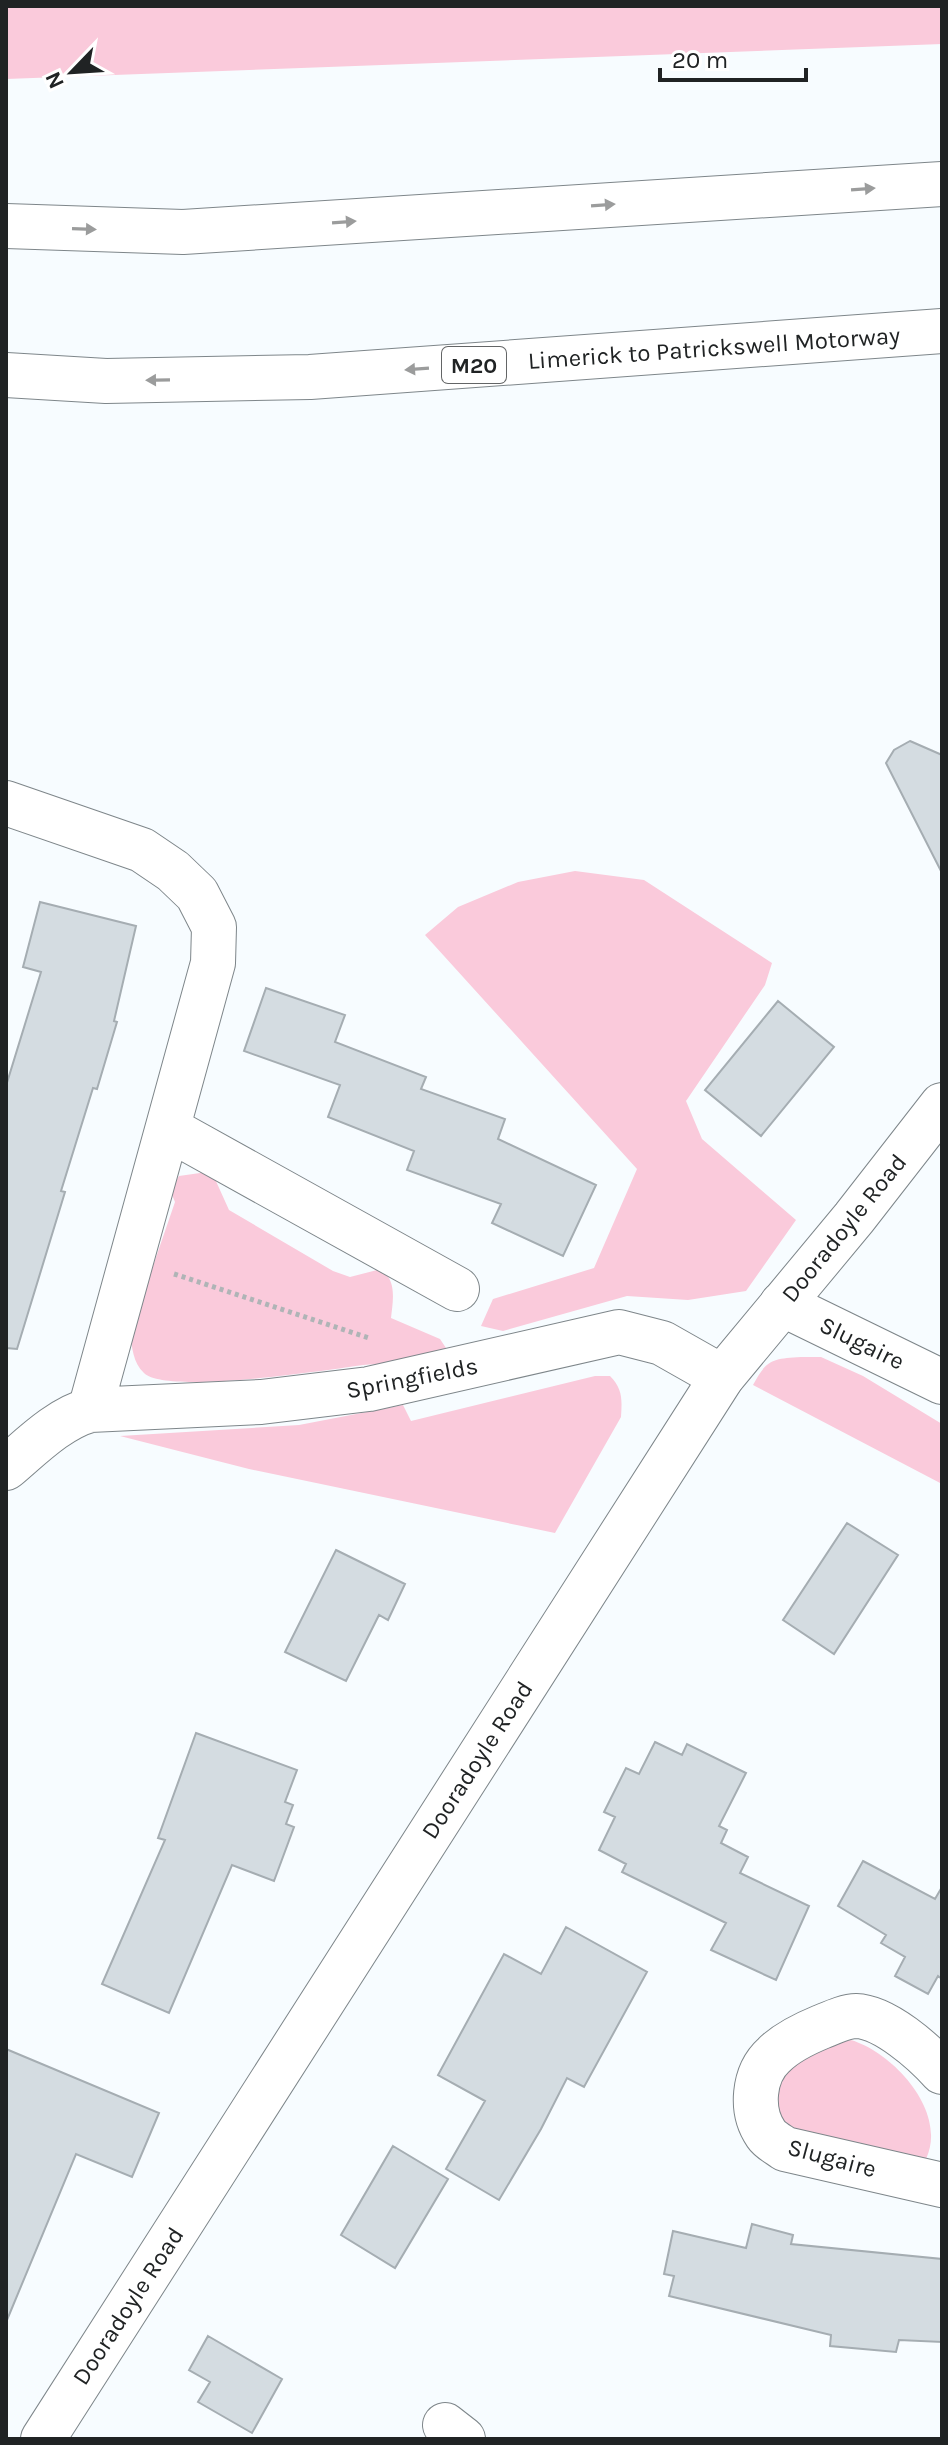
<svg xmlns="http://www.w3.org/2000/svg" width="948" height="2445" viewBox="0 0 948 2445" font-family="Karla,sans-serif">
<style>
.green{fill:#facadb}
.building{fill:#d4dce1;stroke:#a5adb2;stroke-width:2}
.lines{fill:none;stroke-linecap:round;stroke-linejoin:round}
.street-casing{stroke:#7e868a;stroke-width:46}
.secondary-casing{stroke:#7e868a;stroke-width:46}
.highway-casing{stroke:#7e868a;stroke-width:46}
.path{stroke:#afb4b6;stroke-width:5;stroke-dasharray:4 4;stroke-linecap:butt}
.street{stroke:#fff;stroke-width:44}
.secondary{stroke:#fff;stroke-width:44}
.highway{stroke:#fff;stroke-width:44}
.oneway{fill:#9b9c9c}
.labels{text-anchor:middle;stroke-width:7;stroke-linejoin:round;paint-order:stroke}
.shield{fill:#fff;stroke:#636566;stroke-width:2}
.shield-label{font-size:22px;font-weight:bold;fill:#202324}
.street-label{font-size:24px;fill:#202324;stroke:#fff}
</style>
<rect width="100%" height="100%" fill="#f7fcff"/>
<path class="green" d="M6 6H942V44L6 79Z
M575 871 644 880 772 963 765 985 686 1101 702 1139 796 1220 746 1291 688 1300 627 1296 503 1331 481 1326 493 1299 594 1268 637 1169 425 935 458 907 518 882Z
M207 1172 215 1179 229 1210 333 1271 350 1277 381 1269C397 1281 393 1300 391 1318L440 1339 448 1351C427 1355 407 1360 387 1363 379 1365 371 1364 363 1365 328 1370 166 1395 144 1373 133 1363 132 1347 130 1333L175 1202 170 1190 179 1176Z
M801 1357H821L863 1376 942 1424V1484L753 1385C767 1359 772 1359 801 1357Z
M595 1376H610C623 1389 622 1400 621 1417L555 1533 249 1469 120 1436 299 1425 403 1405 411 1421Z
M851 2040C894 2053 948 2112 926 2159L785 2133 773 2088C795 2060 816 2047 851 2040Z"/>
<path class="building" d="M910 741 942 755V873L886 763 894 750Z
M40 902 136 926 114 1021 117 1022 97 1089 93 1088 61 1191 65 1192 17 1349 6 1348V1086L41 972 23 967Z
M266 988 345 1015 335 1042 426 1077 421 1089 505 1119 498 1139 596 1185 563 1256 492 1223 501 1204 407 1170 414 1151 328 1117 340 1085 244 1051Z
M778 1001 834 1047 761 1136 705 1090Z
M847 1523 898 1555 834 1654 783 1620Z
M336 1550 405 1584 388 1620 379 1615 346 1681 285 1652Z
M196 1733 297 1770 285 1802 293 1805 286 1824 294 1827 274 1881 232 1865 169 2013 102 1984 165 1840 158 1838Z
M655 1742 682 1755 687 1744 746 1773 719 1826 727 1830 721 1843 748 1857 740 1873 809 1906 776 1980 711 1950 726 1923 622 1872 626 1864 599 1850 615 1817 604 1812 626 1768 639 1774Z
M863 1861 935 1899 942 1887V1979L938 1976 928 1994 895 1976 905 1957 881 1943 886 1935 838 1906Z
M566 1927 647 1972 584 2087 567 2078 541 2129 499 2200 446 2169 485 2101 438 2075 504 1954 541 1974Z
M6 2049 159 2113 132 2177 76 2154 7 2320Z
M393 2146 448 2179 395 2268 341 2235Z
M752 2224 793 2235 791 2244 942 2259V2342L899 2340 896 2352 830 2346 831 2335 669 2296 674 2276 664 2274 673 2231 746 2248Z
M208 2336 282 2379 252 2433 198 2402 210 2382 189 2370Z"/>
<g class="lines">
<defs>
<path id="street" d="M6 803 142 850 173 871 197 894 214 927 213 963 90 1410
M169 1129 457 1289
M782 1304 942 1382
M6 1468C31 1447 58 1419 90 1410L261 1402 369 1389 619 1332 662 1343 722 1377
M942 2072C924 2052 885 2017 856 2016 846 2016 831 2023 821 2027 804 2034 787 2042 774 2055 753 2074 750 2111 766 2134 770 2140 778 2144 785 2149L942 2185
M445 2425 463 2439"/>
<path id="secondary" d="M43 2439 722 1377 854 1218 942 1105"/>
<path id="highway" d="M6 226 183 232 942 184
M6 375 106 381 310 377 942 331"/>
</defs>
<use href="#street" class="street-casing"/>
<use href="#secondary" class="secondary-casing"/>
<use href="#highway" class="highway-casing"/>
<path class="path" d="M174 1274 369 1338"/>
<use href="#street" class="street"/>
<use href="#secondary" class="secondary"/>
<use href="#highway" class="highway"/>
</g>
<defs><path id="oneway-solid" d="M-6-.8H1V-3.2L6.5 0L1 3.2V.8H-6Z" transform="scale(2)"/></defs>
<g class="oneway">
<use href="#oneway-solid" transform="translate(863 189) rotate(-4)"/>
<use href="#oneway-solid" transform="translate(603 205) rotate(-4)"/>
<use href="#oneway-solid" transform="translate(344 222) rotate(-4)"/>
<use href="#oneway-solid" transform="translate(84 229) rotate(2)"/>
<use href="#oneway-solid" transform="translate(417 369) rotate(176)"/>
<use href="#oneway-solid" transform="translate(158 380) rotate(179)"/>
</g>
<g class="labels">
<rect class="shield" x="442" y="347" width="64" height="36" rx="6"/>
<g class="shield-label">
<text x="474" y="373">M20</text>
</g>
<g class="street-label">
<text transform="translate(714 348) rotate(-4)" y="8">Limerick to Patrickswell Motorway</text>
<text transform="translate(844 1228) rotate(-51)" y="8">Dooradoyle Road</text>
<text transform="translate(862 1343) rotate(26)" y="8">Slugaire</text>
<text transform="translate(412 1378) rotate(-11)" y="8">Springfields</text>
<text transform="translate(477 1760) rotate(-57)" y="8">Dooradoyle Road</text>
<text transform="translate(832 2158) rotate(15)" y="8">Slugaire</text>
<text transform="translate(128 2306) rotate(-57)" y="8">Dooradoyle Road</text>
</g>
</g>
<rect width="948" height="2445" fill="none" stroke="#202324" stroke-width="16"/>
<g transform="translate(72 72) rotate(245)" stroke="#ffffff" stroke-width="6" paint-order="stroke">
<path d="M0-6L14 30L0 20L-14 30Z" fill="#202324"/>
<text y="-12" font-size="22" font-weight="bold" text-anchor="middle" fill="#202324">N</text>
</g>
<path d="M660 68v12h146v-12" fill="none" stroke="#202324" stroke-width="4"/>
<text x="672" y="68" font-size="24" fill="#202324" stroke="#ffffff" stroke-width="6" paint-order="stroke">20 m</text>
</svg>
